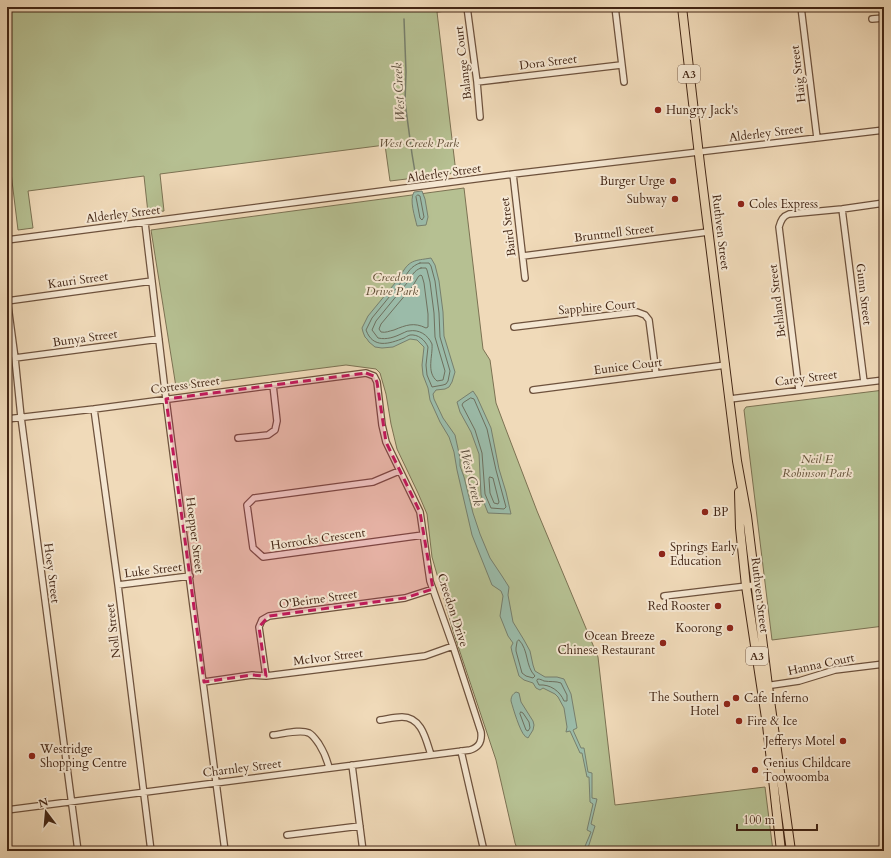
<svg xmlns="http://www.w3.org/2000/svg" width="891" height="858" viewBox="0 0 891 858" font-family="Cardo,serif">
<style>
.green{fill:#b6c092;stroke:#7c7253}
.water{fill:#9bbba9;stroke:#777f6d}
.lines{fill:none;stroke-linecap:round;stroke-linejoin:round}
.shore{stroke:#6e705e;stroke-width:1}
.stream{stroke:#777f6d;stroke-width:1.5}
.minor-casing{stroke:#6e523d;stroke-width:8}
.highway-casing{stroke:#422514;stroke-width:10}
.minor{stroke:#f5e7d2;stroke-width:5.5}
.highway{stroke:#f0dab9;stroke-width:8}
.marked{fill:#c2185b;fill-opacity:0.2;stroke:#c2185b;stroke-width:3;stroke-dasharray:8 5;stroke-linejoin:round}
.poi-dot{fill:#8f2418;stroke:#f5e7d2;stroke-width:1.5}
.labels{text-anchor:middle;stroke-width:4;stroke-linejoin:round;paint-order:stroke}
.shield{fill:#f5e7d2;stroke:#785f4d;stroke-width:1}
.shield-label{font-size:11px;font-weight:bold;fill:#422514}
.street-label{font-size:12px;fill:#422514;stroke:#f5e7d2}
.poi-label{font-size:12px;fill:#422514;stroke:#f5e7d2;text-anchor:start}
.park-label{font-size:12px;font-style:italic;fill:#5f4c34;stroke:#f5e7d2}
.water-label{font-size:13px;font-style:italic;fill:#584a39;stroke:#f5e7d2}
</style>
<rect width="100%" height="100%" fill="#f0dab9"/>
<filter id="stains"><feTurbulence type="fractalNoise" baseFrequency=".005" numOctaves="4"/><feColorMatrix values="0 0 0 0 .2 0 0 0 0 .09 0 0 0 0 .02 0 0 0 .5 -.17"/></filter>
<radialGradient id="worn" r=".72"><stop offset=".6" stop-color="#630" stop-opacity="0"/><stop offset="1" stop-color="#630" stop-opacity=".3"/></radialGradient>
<path class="green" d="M7 7H456L457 10 437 12 456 173 390 181 385 145 160 174 164 211 148 213 144 176 28 191 33 228 18 230 7 140Z
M464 188 483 349 490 360 496 403 505 427 537 511 598 657 615 805 765 787 773 851H518L515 843 496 760 454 634 432 557 427 514 418 493 397 449 391 424 386 394 380 373 376 369 346 365 176 387 151 230Z
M884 390V626L772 640 744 410 746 407Z"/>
<path class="water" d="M422 191 425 199 428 217 426 225 417 226C415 217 409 200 414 192Z
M431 258 435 265 439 281 443 312 444 336 455 372 452 382 449 387 445 389 436 390 433 394 434 399 443 418 455 435 460 458V466L464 477 473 513 480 534 490 558 502 576 509 587 508 595 513 622 524 640 530 651 533 665 535 671 545 677H557L564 679 571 694 577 728 573 730 581 748H584L588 772 592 773V798L597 799 591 824 595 826 588 848 593 851H583L591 832 587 830 593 804 590 802 589 777H587L582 753H580L570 731 566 732 567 727 564 708 558 697 555 694 543 688 540 690 536 688 533 683 524 680 519 676 512 652 511 647 513 643 508 636 500 616 503 596 501 591 492 585 472 535 457 470 454 452 449 437 440 422 430 400 428 388 423 375 422 365 424 347 417 340 410 339 393 347 382 348 375 347 369 342 367 339 365 337 363 332 362 328 368 316 400 277C409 259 414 261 431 258Z
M473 391 477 397 491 428 499 469 506 492 511 514 488 513 481 495 479 454 471 432 460 412 457 402Z
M516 692 519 693 521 702 533 721 534 725 533 730 528 738C527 737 525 737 525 736 520 732 513 708 511 701 511 696 513 694 516 692Z"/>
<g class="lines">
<path class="shore" d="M418 195 420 196 424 217 422 220 420 218 416 197Z
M420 263H429L431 266 435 281 439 313 440 337 450 371 448 381 446 384 443 385 432 387 427 375 426 365 428 347C425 340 418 334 410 335 407 336 406 337 404 338 389 344 373 349 366 330L372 318 403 280C408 272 411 266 420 263Z
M421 268H426L427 270 430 282 434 313 435 337 445 371 443 380 437 381C426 372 433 356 432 344 428 335 419 329 409 331 406 331 406 332 403 333 395 337 387 340 378 338L372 330 376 321 407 283C411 277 414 270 421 268Z
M419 276 421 275 422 276 424 283 428 314V327L426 328C414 322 406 325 394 330 389 331 386 333 381 332L379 329 381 324 412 287Z
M471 398 474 399 487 429 496 470 506 507 504 509 491 508 485 494 482 453 475 430 462 405 463 403Z
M490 477 493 478 499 502 498 504 494 503 490 493 489 479Z
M519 640C529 650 525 666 535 676L533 678 526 676 522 673 516 651V648L517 642Z
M538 679C540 679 542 680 544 681 550 682 556 681 561 683L567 695V701H564C560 691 550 684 539 685L537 681Z
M521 712 523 713 529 722 530 728 528 731 526 730 520 714Z"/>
<path class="stream" d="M404 19 406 72 405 102 412 154 417 184"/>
<defs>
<path id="minor" d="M467 7 477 82 480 117
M615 7 624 82
M801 7 817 138
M872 19 884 18
M477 82 621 65
M513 174 525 278
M842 209 864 382
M145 223 166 399 225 851
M7 240 513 174 884 130
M523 256 708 232
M7 298 15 358 21 417 78 851
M7 301 152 281
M514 327 637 312 645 315 649 320 656 374
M15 358 159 339
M533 390 726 365
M799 390 779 227C781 220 783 216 789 214L842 209 884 203
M730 399 884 380
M94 409 118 585 151 851
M7 419 94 409 366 373 374 376 377 382 382 425 386 442 420 512 430 581 453 646 481 732C482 741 480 747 470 750L7 810
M238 438 268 435 275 430 277 421 273 385
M399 471 373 482 254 498 247 505 253 548 263 557 423 535
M118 585 190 576
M664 596 755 585
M266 676 259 627 262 620 269 616 405 598 433 589
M204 682 252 675 266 676 425 656 453 646
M765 686 799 681 835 670 884 664
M380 720C387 719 395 717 402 717 422 717 426 740 431 755
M273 735C283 734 300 729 309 733 313 735 316 740 319 744 324 752 327 759 329 768
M461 751 484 851
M352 765 363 851
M287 835 360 826"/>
<path id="highway" d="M682 7 700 164 737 461 747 516 768 686 783 793 791 851
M739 492 740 528 746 586 767 725 781 851"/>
</defs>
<use href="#minor" class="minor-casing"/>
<use href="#highway" class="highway-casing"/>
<use href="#minor" class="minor"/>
<use href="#highway" class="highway"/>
</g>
<path class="marked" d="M366 373 374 376 377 382 386 442 420 512 433 589 405 598 269 616 259 627 266 676 252 675 204 682 166 399Z"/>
<g class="poi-dot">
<circle cx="658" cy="110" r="4"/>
<circle cx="673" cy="181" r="4"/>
<circle cx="675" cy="199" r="4"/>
<circle cx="741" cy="204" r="4"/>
<circle cx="705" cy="512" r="4"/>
<circle cx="662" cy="554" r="4"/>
<circle cx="718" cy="606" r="4"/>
<circle cx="730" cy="628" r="4"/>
<circle cx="663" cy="643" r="4"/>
<circle cx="736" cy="698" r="4"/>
<circle cx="727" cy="704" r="4"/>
<circle cx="739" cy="721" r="4"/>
<circle cx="843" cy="741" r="4"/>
<circle cx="32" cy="756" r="4"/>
<circle cx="755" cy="770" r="4"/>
</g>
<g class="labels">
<g class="shield">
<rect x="678" y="65" width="22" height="18" rx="3"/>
<rect x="746" y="647" width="22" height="18" rx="3"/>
</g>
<g class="shield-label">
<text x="689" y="78">A3</text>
<text x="757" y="660">A3</text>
</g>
<g class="street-label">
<text transform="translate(548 62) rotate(-7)" y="4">Dora Street</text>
<text transform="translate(463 63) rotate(-97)" y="4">Balange Court</text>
<text transform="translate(798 74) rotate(-97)" y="4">Haig Street</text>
<text transform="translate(766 133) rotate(-7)" y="4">Alderley Street</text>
<text transform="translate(444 173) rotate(-8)" y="4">Alderley Street</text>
<text transform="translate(123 214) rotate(-7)" y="4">Alderley Street</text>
<text transform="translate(508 227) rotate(-97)" y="4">Baird Street</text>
<text transform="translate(721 232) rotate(83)" y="4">Ruthven Street</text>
<text transform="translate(614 233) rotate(-7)" y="4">Bruntnell Street</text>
<text transform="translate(78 280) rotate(-8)" y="4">Kauri Street</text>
<text transform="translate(864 294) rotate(83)" y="4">Gunn Street</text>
<text transform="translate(777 301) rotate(-97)" y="4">Behland Street</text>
<text transform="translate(597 307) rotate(-5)" y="4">Sapphire Court</text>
<text transform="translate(85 338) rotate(-8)" y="4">Bunya Street</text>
<text transform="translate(628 366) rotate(-7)" y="4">Eunice Court</text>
<text transform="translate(806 378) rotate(-7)" y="4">Carey Street</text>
<text transform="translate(185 385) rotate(-8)" y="4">Cortess Street</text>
<text transform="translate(195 535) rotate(83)" y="4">Hoepper Street</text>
<text transform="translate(318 539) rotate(-8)" y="4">Horrocks Crescent</text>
<text transform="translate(153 570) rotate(-7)" y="4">Luke Street</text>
<text transform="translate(52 573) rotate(83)" y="4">Hoey Street</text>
<text transform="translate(760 595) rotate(83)" y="4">Ruthven Street</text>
<text transform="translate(318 599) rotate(-8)" y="4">O'Beirne Street</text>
<text transform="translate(453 610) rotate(72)" y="4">Creedon Drive</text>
<text transform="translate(113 631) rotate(-97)" y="4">Noll Street</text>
<text transform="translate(328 657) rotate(-7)" y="4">McIvor Street</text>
<text transform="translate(821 664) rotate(-12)" y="4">Hanna Court</text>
<text transform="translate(242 768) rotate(-7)" y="4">Charnley Street</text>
</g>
<g class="poi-label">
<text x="666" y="114">Hungry Jack's</text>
<text x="665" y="185" text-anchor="end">Burger Urge</text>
<text x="667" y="203" text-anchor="end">Subway</text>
<text x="749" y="208">Coles Express</text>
<text x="713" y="516">BP</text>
<text x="670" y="551">Springs Early<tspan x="670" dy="14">Education</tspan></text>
<text x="710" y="610" text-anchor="end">Red Rooster</text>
<text x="722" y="632" text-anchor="end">Koorong</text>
<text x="655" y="640" text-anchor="end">Ocean Breeze<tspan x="655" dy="14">Chinese Restaurant</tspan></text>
<text x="719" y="701" text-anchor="end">The Southern<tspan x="719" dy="14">Hotel</tspan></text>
<text x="744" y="702">Cafe Inferno</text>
<text x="747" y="725">Fire &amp; Ice</text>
<text x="835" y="745" text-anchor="end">Jefferys Motel</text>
<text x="40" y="753">Westridge<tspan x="40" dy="14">Shopping Centre</tspan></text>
<text x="763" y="767">Genius Childcare<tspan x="763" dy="14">Toowoomba</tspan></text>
</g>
<g class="park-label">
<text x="419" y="147">West Creek Park</text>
<text x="392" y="281">Creedon<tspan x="392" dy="14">Drive Park</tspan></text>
<text x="817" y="463">Neil E<tspan x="817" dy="14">Robinson Park</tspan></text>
</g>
<g class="water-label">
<text transform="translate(398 92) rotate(-93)" y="5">West Creek</text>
<text transform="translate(472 477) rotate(76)" y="5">West Creek</text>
</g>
</g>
<rect width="891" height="858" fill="none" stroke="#f0dab9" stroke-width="24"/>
<rect x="8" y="8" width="875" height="842" fill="none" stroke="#422514" stroke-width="2"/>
<rect x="12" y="12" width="867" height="834" fill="none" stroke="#422514"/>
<g transform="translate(46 812) rotate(344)" stroke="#f5e7d2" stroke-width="3" paint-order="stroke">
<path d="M0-3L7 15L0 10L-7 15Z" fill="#422514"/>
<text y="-6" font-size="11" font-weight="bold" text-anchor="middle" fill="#422514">N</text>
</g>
<path d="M737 824v6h80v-6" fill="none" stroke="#422514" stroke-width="2"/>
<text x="743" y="824" font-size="12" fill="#422514" stroke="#f5e7d2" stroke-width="3" paint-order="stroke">100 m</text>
<rect width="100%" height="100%" filter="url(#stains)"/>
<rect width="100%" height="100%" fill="url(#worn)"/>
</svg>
